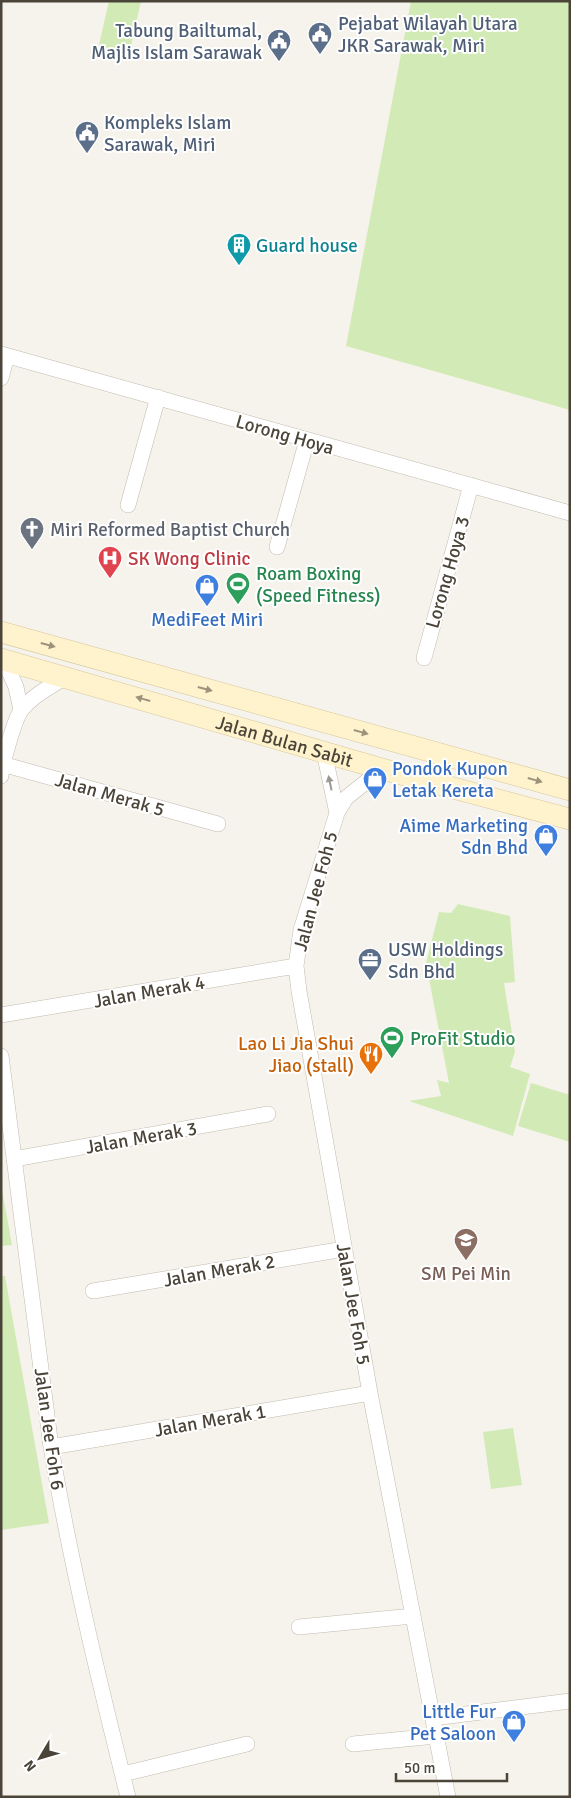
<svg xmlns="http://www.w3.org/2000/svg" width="571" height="1798" viewBox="0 0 571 1798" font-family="Signika,sans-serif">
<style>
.green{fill:#d2eab5}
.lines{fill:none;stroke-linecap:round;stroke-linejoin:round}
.minor-casing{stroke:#c2bbae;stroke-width:16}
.secondary-casing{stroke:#d6c79b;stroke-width:22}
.minor{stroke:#fff;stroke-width:15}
.secondary{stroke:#fff3cd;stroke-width:21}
.oneway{fill:#9c937c}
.oneway2{fill:#9c9892}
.labels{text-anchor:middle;stroke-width:4;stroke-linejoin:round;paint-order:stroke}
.service-label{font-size:19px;fill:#4e5e75;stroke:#fff;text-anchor:start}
.culture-label{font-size:19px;fill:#0d838f;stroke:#fff;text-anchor:start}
.street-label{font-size:19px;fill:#4b4439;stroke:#fff}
.worship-label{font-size:19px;fill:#5b616d;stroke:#fff;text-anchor:start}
.health-label{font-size:19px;fill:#be3a42;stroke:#fff;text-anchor:start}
.leisure-label{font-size:19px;fill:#27864d;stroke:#fff;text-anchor:start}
.shop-label{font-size:19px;fill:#366cbe;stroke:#fff;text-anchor:end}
.food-label{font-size:19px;fill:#c56008;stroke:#fff;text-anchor:end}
.education-label{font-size:19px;fill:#785e54;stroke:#fff}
</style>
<rect width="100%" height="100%" fill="#f6f3ec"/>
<path class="green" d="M109 1H141L129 55 125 58 102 53 98 49Z
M411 1H570V410L346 346Z
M458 904 510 916 515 982 504 983 515 1052 510 1067 530 1074 513 1136 409 1101 441 1096 437 1080 449 1083 426 963 439 912 451 913Z
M531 1083 570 1095V1142L518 1126Z
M1 1184 12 1245 1 1246Z
M1 1276H5L49 1523 1 1530Z
M513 1428 522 1485 491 1489 483 1432Z"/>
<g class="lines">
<defs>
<path id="minor" d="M1 354 570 513
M1 378 7 356
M128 505 158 397
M277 547 307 440
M424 658 471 485
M4 660 16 687 21 710
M324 752 337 813
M2 764 218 824
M382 769 346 798 337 813 301 930 296 966 299 991 370 1393 448 1797
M1 776C2 764 15 717 22 709 34 695 51 686 66 677
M1 1015 296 966
M1 1056 51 1447C71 1565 99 1681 128 1797
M14 1159 268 1114
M93 1291 344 1249
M51 1447 370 1393
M299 1627 413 1616
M433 1718 570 1701
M353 1744 436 1736
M123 1774 247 1744"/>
<g id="secondary">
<path d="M1 632 570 790"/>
<path id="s1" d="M1 659 382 769 570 819"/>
</g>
</defs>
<use href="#minor" class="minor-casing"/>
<use href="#secondary" class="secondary-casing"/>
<use href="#minor" class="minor"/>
<use href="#secondary" class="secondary"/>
</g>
<defs><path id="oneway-solid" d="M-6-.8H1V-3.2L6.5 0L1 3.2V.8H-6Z" transform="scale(1.25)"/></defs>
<g class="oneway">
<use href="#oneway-solid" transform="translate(48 645) rotate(15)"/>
<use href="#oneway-solid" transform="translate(205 689) rotate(15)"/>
<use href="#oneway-solid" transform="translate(143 699) rotate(-164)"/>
<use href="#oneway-solid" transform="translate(361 732) rotate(16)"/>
<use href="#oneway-solid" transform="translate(535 780) rotate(16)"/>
</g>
<use class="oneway2" href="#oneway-solid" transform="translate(330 783) rotate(-102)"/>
<defs>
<symbol id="civic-pin" viewBox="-11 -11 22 30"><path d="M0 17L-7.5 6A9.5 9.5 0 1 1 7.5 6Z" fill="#5c6f8a" stroke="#fff"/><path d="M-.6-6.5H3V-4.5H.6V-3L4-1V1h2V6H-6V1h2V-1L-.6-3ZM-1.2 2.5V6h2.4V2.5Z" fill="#fff"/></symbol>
<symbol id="building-pin" viewBox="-11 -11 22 30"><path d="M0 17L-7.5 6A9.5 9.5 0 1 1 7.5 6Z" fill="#0f9aa8" stroke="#fff"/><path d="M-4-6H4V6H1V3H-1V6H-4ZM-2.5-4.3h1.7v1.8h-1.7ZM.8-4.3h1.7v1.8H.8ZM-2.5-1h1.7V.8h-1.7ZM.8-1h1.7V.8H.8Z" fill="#fff"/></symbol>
<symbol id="church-pin" viewBox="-11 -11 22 30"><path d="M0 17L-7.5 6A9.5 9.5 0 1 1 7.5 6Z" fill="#6b7280" stroke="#fff"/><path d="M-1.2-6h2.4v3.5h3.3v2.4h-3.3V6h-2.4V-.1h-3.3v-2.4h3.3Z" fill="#fff"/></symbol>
<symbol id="hospital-pin" viewBox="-11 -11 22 30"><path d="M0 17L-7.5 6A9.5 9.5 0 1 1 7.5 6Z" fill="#e0444e" stroke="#fff"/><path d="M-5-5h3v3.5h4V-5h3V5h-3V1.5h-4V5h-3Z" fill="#fff"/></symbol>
<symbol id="stadium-pin" viewBox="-11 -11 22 30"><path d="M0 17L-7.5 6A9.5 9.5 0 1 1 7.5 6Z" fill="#2e9e5b" stroke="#fff"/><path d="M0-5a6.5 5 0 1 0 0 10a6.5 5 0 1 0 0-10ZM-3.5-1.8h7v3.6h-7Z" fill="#fff"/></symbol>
<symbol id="shop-pin" viewBox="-11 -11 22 30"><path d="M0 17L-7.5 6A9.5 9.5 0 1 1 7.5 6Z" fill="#3f7fe0" stroke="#fff"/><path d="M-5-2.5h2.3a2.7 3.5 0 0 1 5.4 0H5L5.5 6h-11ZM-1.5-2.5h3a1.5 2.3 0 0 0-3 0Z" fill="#fff"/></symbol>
<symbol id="office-pin" viewBox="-11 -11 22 30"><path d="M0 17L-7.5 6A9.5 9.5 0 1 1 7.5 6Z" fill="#5c6f8a" stroke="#fff"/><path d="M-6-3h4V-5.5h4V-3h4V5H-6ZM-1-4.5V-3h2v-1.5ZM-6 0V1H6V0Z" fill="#fff"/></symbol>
<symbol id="restaurant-pin" viewBox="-11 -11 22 30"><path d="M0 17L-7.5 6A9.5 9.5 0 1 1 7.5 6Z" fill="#e8710a" stroke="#fff"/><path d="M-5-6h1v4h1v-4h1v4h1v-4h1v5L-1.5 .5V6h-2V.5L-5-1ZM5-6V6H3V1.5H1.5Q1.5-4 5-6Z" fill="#fff"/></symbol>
<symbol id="school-pin" viewBox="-11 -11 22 30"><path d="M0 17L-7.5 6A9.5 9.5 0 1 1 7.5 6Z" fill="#8d6e63" stroke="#fff"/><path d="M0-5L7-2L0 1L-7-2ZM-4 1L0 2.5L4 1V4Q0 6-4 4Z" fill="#fff"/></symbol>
</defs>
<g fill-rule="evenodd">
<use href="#civic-pin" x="306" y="20" width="28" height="38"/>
<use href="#civic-pin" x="265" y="27" width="28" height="38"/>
<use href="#civic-pin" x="73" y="119" width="28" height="38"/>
<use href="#building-pin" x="225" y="231" width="28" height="38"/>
<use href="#church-pin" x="18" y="515" width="28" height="38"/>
<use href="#hospital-pin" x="96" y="544" width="28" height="38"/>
<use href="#stadium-pin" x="224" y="570" width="28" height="38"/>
<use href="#shop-pin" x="193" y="572" width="28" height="38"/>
<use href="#shop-pin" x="361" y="765" width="28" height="38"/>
<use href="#shop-pin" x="532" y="822" width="28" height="38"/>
<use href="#office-pin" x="356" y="946" width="28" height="38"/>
<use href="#stadium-pin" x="378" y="1024" width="28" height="38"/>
<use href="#restaurant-pin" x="357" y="1040" width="28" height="38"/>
<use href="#school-pin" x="452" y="1226" width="28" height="38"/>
<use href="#shop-pin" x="500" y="1708" width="28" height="38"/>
</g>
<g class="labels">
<g class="service-label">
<text x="338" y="30">Pejabat Wilayah Utara<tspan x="338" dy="22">JKR Sarawak, Miri</tspan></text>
<text x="262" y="37" text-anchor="end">Tabung Bailtumal,<tspan x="262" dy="22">Majlis Islam Sarawak</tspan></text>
<text x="104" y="129">Kompleks Islam<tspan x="104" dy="22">Sarawak, Miri</tspan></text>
<text x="388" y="956">USW Holdings<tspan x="388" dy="22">Sdn Bhd</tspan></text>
</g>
<g class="culture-label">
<text x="256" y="252">Guard house</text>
</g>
<g class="street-label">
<text transform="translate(285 434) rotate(16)" y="7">Lorong Hoya</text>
<text transform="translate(447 572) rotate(-74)" y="7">Lorong Hoya 3</text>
<text dy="7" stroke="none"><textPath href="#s1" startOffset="295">Jalan Bulan Sabit</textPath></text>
<text transform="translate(110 794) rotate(16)" y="7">Jalan Merak 5</text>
<text transform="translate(315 891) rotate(-75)" y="7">Jalan Jee Foh 5</text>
<text transform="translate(149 991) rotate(-10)" y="7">Jalan Merak 4</text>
<text transform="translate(141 1137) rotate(-10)" y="7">Jalan Merak 3</text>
<text transform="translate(219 1270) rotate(-10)" y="7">Jalan Merak 2</text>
<text transform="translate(354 1304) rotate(80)" y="7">Jalan Jee Foh 5</text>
<text transform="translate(210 1420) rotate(-10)" y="7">Jalan Merak 1</text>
<text transform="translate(50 1429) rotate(82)" y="7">Jalan Jee Foh 6</text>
</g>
<g class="worship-label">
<text x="50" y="536">Miri Reformed Baptist Church</text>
</g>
<g class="health-label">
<text x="128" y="565">SK Wong Clinic</text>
</g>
<g class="leisure-label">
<text x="256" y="580">Roam Boxing<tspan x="256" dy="22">(Speed Fitness)</tspan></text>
<text x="410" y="1045">ProFit Studio</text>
</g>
<g class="shop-label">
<text x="207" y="626" text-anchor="middle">MediFeet Miri</text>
<text x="392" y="775" text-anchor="start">Pondok Kupon<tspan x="392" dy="22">Letak Kereta</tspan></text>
<text x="528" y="832">Aime Marketing<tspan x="528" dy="22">Sdn Bhd</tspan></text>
<text x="496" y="1718">Little Fur<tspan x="496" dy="22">Pet Saloon</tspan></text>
</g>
<g class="food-label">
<text x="354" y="1050">Lao Li Jia Shui<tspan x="354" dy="22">Jiao (stall)</tspan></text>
</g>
<g class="education-label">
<text x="466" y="1280">SM Pei Min</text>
</g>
</g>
<rect width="571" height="1798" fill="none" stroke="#4b4439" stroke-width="5"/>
<g transform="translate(40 1758) rotate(232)" stroke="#ffffff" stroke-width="4" paint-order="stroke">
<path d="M0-4L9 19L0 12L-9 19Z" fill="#4b4439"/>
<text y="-8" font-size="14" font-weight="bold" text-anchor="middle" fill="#4b4439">N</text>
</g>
<path d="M396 1773v8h111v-8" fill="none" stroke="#4b4439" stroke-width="2.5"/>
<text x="404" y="1773" font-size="15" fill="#4b4439" stroke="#ffffff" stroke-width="4" paint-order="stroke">50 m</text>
</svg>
